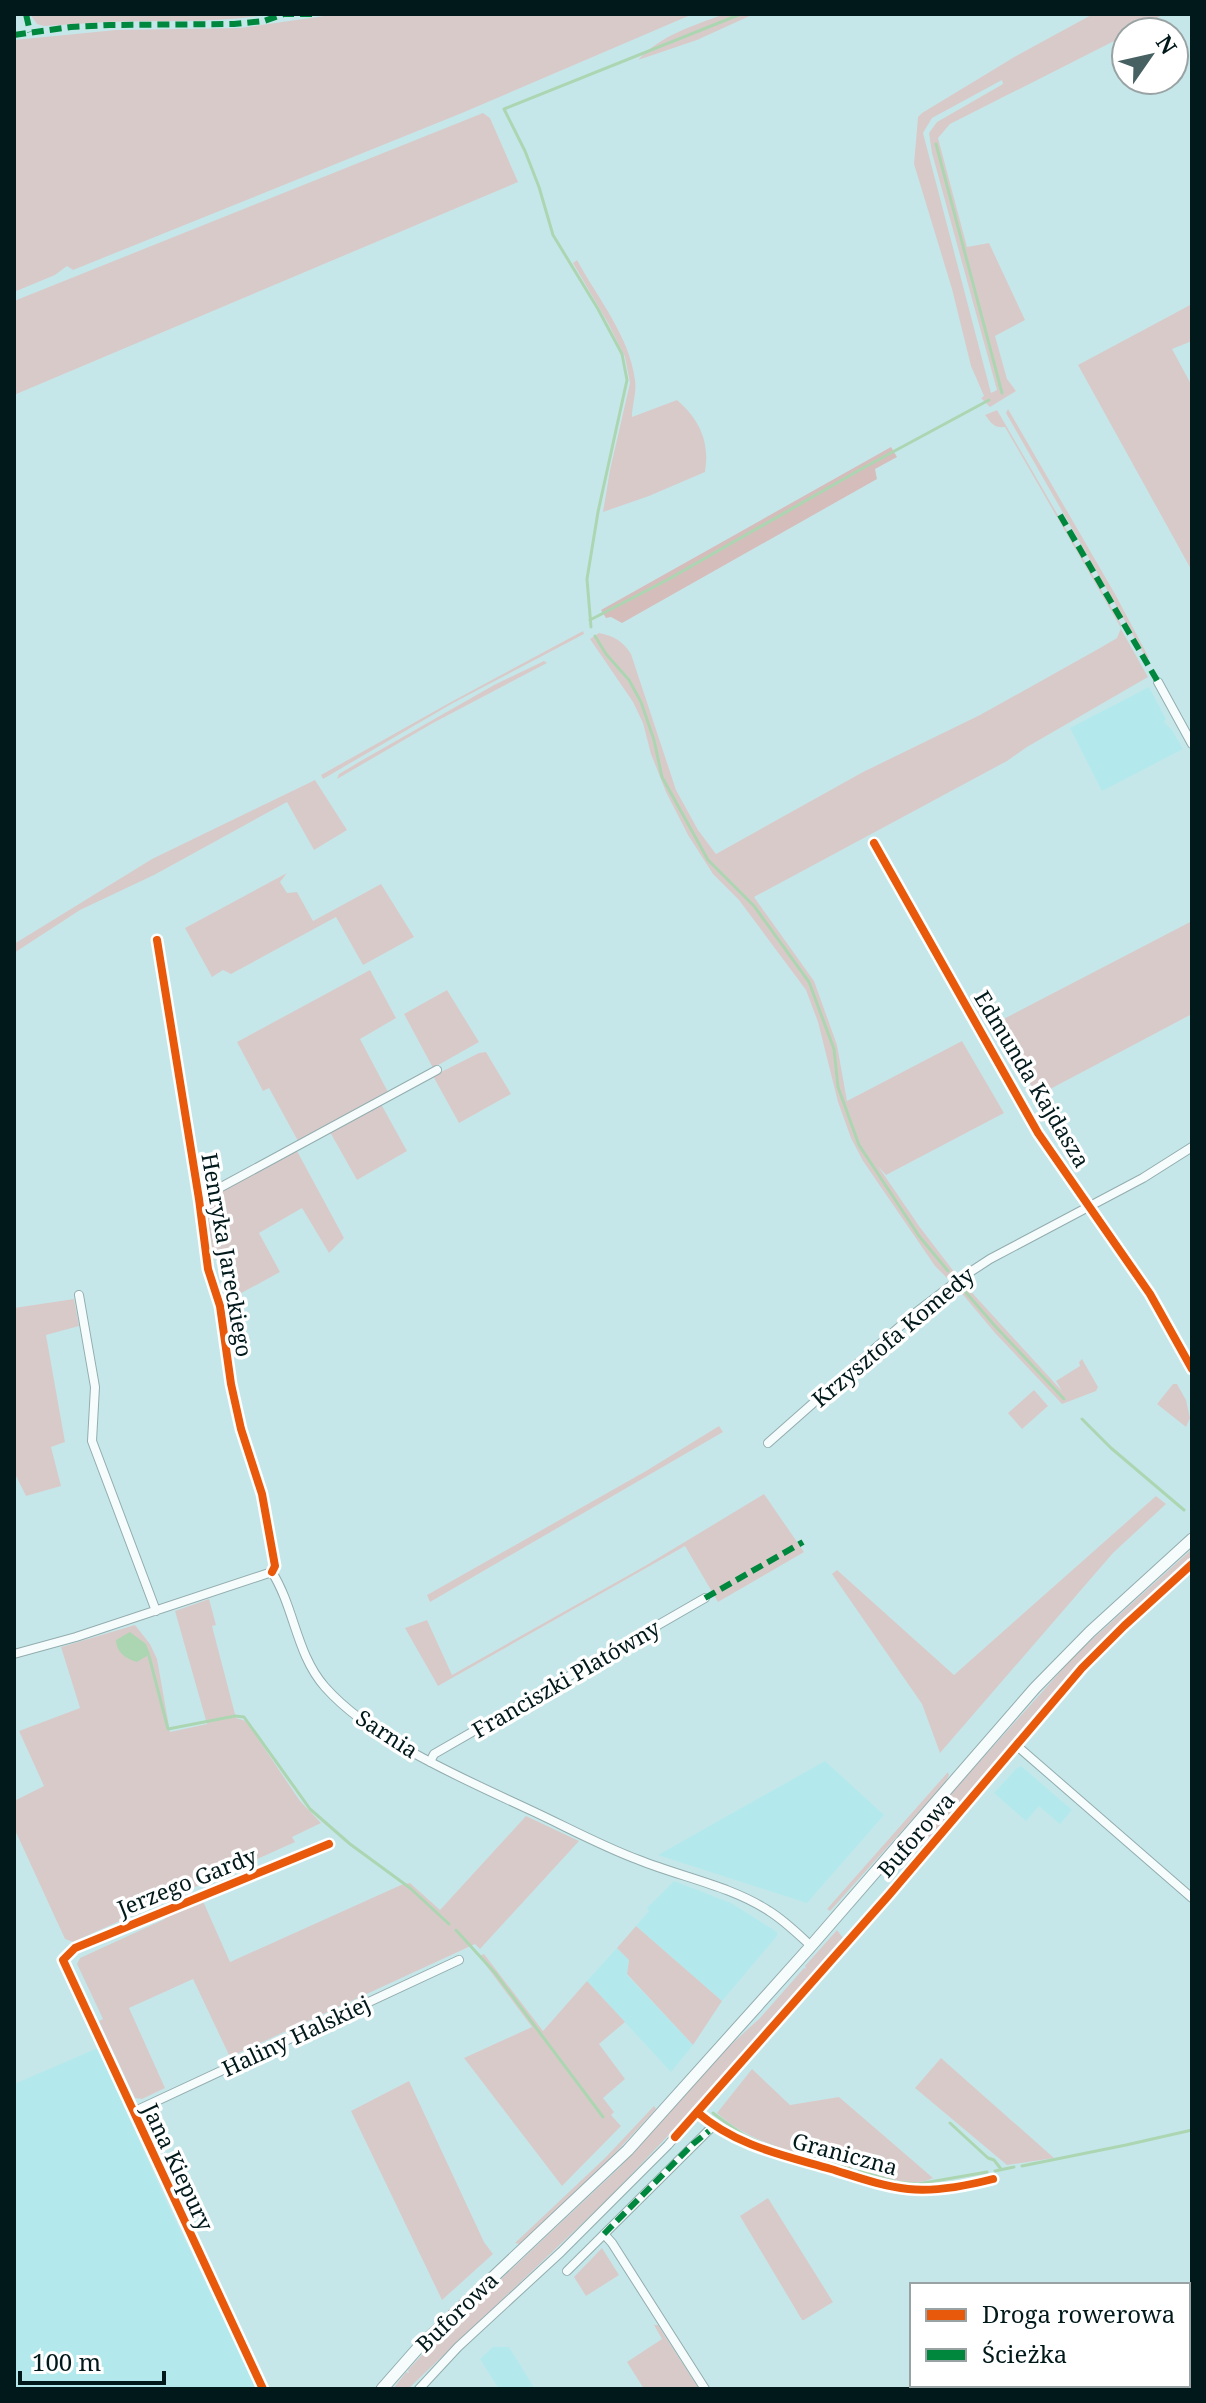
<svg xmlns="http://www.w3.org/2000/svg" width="1206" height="2403" viewBox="0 0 1206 2403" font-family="'Noto Serif',serif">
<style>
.built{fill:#b3e9ec}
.green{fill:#d9caca;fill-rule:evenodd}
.forest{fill:#d5bdbc}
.water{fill:#acd6b2}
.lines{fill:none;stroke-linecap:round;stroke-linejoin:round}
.stream{stroke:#acd6b2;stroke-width:3}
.street-casing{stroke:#92adae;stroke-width:10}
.secondary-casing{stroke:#92adae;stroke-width:13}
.street{stroke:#f6fbfc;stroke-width:8}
.secondary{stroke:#f6fbfc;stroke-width:11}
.quiet{stroke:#00873e;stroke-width:6;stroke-dasharray:12 6;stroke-linecap:butt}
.cycleway-casing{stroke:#fff;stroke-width:13}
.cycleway{stroke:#e8590c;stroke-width:8}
.labels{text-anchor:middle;stroke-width:7;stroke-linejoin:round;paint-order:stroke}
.street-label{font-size:22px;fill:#02191b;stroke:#fff}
</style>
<rect width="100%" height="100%" fill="#c6e7e9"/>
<path class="built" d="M1149 687 1166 719 1164 722 1172 730 1183 749 1102 791 1070 728Z
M825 1761 884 1815 807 1903 658 1855Z
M1021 1766 1072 1810 1060 1824 1039 1806 1026 1821 994 1793 1016 1769Z
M674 1881 731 1903 777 1932V1936L722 2001 636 1926 649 1911 647 1908Z
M617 1948 629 1960 627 1975 693 2045 671 2072 587 1981Z
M98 2048 166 2201 257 2389H14V2084Z
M493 2347H509L535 2389H499L480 2359Z"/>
<path class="green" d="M30 14H270C216 24 161 20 107 22 86 23 65 25 44 26L37 24Z
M338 14H693L462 113 73 270 67 266 55 275 14 292V40L116 30 240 28Z
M724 14H754L697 40 638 60C661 35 693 26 724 14Z
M1093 14H1164L1132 32H1126V35L950 124 938 138 967 247 989 243 1025 320 995 336 1007 379 1016 391 990 407 981 398 984 396 971 366 952 289 914 164 918 117 922 113 1016 56ZM1002 80 1003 84 937 122 929 133 932 153 997 390 991 393 923 133 932 118Z
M483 113 490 118 518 182 14 395V301Z
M577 260C597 297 630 337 635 380 637 392 632 405 632 417L677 400C700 420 710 442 705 472L649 496 603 512 610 470 630 383 625 357 608 323 573 263Z
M1192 304V341L1172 349 1192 386V571L1078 365Z
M1008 409 1115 594 1149 658H1146L1006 413Z
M997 410 1121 624V629L1148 677 1027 747 1007 761 754 897 814 981 837 1045 847 1101 962 1041 1004 1113 886 1175 878 1166 919 1226 955 1273 947 1278 935 1266 863 1161 851 1138 838 1102 818 1022 806 990 739 900 713 874 688 835 666 792 651 754 643 723 633 702 590 639 599 633C614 636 623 641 631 654L676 790 698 830 716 854 863 772 980 715 1100 648 1117 638 1121 628 1005 427C994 428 992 424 985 415Z
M583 631 584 634 453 703 323 779 321 775 451 702Z
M544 661 547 663 433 723 337 779 339 774 359 762 494 685Z
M315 780 347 830 314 850 287 802 154 875 80 910 14 953V944L152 859Z
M287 873 280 882 287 893 297 892 313 921 381 884 414 937 363 965 336 917 231 974 223 970 212 977 185 928Z
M1192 921V1014L1037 1096 996 1023Z
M370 970 396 1018 360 1039 388 1092 298 1141 269 1088 263 1091 237 1042Z
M447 990 479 1042 433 1068 404 1014Z
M486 1052 511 1094 459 1123 433 1076 479 1053Z
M381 1104 407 1151 357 1180 330 1132Z
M297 1151 344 1238 329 1253 302 1208 259 1233 280 1272 234 1297 227 1294 219 1254 213 1257 204 1210 207 1199Z
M964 1284 1062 1391 1056 1381 1080 1366 1079 1362 1082 1359 1098 1387 1096 1391 1062 1404 995 1333 959 1290 958 1288Z
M74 1299 79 1326 46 1335 65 1442 51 1447 61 1486 26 1496 14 1472V1308Z
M1173 1384H1177L1186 1400 1190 1418 1186 1427 1157 1404Z
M1034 1390 1048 1406 1022 1429 1008 1413Z
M719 1426 723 1432 430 1602 427 1595 646 1471Z
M764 1494 804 1552 718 1602 685 1546 438 1686 405 1628 427 1620 452 1675 645 1566Z
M1156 1496 1166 1504 1113 1553 940 1753 922 1704 832 1574 837 1570 954 1675Z
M1192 1549V1557L1113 1630 1077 1667 927 1843 918 1844 915 1841 928 1819 1077 1653Z
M209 1599 216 1625 212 1626 236 1718 246 1721 300 1801 321 1823 292 1837 295 1842 73 1942 65 1939 14 1828V1801L44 1786 19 1731 80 1708 61 1647 135 1625 150 1644 157 1659 170 1732 207 1724 175 1611Z
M948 1772 949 1775 945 1783 830 1911 827 1909Z
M526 1816 579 1841 480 1949 475 1944 230 2057 193 1979 129 2008 165 2088 142 2099 135 2098 99 2021 103 2019 77 1964 80 1958 165 1919 164 1915 202 1899 230 1962 401 1885 410 1883 440 1910Z
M636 1926 722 2001 693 2045 627 1974 629 1960 617 1948Z
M837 1930 843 1938 682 2121 609 2198 408 2389H393L406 2372 409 2373 408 2370 433 2343 620 2167 724 2051 760 2018 804 1968 806 1969 805 1966Z
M484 1954 543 2031 587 1981 625 2022 599 2044 625 2079 603 2098 614 2112 611 2115 621 2126 562 2186 464 2058 532 2027 479 1956Z
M941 2058 1054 2158 1007 2165 915 2088Z
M752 2069 790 2105 839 2097 933 2178C910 2190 875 2173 852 2167V2169C806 2155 753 2146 717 2113Z
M409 2081 484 2242 493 2254 442 2300 351 2111Z
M654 2106 656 2109 608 2161 520 2244 515 2243 605 2158Z
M768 2198 833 2302 804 2320H802L740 2216Z
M602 2248 619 2275 586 2296 574 2277Z
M654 2325H658L699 2389H644L627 2362 662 2339Z"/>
<path class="forest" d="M891 447 897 457 875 469 877 479 622 623 611 617 606 618 601 610Z"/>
<path class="water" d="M130 1632 146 1644 150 1654 137 1662C126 1659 116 1652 116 1640Z"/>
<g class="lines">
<path class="stream" d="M936 144 1002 393
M590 620 667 580 863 468 989 400
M591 627 587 579 598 512 627 380 622 354 598 309 553 235 539 187 525 151 504 109 741 14
M595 636 606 654 629 680 641 702 654 740 662 777 708 860 754 906 809 982 834 1049 838 1087 859 1145 919 1236 948 1271
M963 1289 995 1326 1064 1399
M1082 1419 1111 1448 1184 1510
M149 1656 168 1729 235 1716 244 1717 310 1809 350 1844 410 1888 449 1924
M456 1930 495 1973 603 2117
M713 2113C737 2131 747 2139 776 2148
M950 2123 988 2158 994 2160 1001 2169
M778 2149 851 2169
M1022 2166 1126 2145 1192 2130
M859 2171 896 2182 918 2184 987 2172
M995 2171 1014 2167"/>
<defs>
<path id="street" d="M1158 682 1192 744
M874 843 1038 1133 1150 1294 1192 1369
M157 940 199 1199 208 1269 220 1306 231 1384 241 1429 262 1494 275 1566 272 1572
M199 1199 437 1070
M79 1295 95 1387 92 1441 156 1611
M768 1443 914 1314 961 1278 990 1259 1143 1178 1192 1147
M272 1572C295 1609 296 1654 325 1687 372 1740 464 1779 528 1809 565 1826 601 1846 639 1860 681 1877 731 1886 769 1911 785 1921 798 1934 811 1946
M14 1654 76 1637 272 1572
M1016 1745 1192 1898
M430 1762 434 1754 705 1598
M133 2112 459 1960
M697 2112C736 2146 783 2155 831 2169 857 2177 881 2186 908 2189 936 2192 966 2186 993 2179
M604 2234 612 2243 705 2389
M567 2271 713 2126
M263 2389 63 1960 75 1948 329 1844
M419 2389 458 2347 561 2252 668 2145 889 1895 1082 1668 1124 1626 1192 1564"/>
<path id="secondary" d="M382 2389 418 2348 628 2150 811 1946 1035 1688 1090 1632 1192 1539"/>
</defs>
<use href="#street" class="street-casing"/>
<use href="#secondary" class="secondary-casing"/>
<use href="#street" class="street"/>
<use href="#secondary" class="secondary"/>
<path class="quiet" d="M26 14 30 32
M14 35 71 27 110 25 234 24 264 21 284 14H312
M1060 515 1158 682
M705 1598 803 1542
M604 2234 693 2144 709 2131"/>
<defs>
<path id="cycleway" d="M874 843 1038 1133 1150 1294 1192 1369
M157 940 199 1199 208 1269 220 1306 231 1384 241 1429 262 1494 275 1566 272 1572
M697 2112C736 2146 783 2155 831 2169 857 2177 881 2186 908 2189 936 2192 966 2186 993 2179
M675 2137 889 1895 1082 1668 1124 1626 1192 1564
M263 2389 63 1960 75 1948 329 1844"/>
</defs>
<use href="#cycleway" class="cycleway-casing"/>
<use href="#cycleway" class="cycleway"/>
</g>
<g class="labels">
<g class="street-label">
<text transform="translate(1032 1079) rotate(59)" y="8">Edmunda Kajdasza</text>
<text transform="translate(227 1255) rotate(80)" y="8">Henryka Jareckiego</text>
<text transform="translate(893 1337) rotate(-40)" y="8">Krzysztofa Komedy</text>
<text transform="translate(566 1679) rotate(-30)" y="8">Franciszki Platówny</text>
<text transform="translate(387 1734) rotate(33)" y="8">Sarnia</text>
<text transform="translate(916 1835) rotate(-49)" y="8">Buforowa</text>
<text transform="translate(187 1882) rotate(-22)" y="8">Jerzego Gardy</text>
<text transform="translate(296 2036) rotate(-25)" y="8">Haliny Halskiej</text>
<text transform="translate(845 2154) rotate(15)" y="8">Graniczna</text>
<text transform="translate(178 2167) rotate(65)" y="8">Jana Kiepury</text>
<text transform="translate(457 2312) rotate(-44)" y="8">Buforowa</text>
</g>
</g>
<rect width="1206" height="2403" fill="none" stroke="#02191b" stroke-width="32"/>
<rect x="910" y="2283" width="280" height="104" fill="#ffffff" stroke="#9aa3a4" stroke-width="2"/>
<rect x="926" y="2309" width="40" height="12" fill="#e8590c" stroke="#9aa3a4" stroke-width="2"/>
<text x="982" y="2323" font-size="24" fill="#02191b">Droga rowerowa</text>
<rect x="926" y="2349" width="40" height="12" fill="#00873e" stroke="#9aa3a4" stroke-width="2"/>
<text x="982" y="2363" font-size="24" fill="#02191b">Ścieżka</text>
<g transform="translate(1150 56) rotate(56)"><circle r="38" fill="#ffffff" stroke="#9aa3a4" stroke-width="2"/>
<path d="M0-6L14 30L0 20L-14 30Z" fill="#476163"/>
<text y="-12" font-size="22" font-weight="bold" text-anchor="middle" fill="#02191b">N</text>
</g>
<path d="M20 2371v12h144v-12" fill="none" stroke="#02191b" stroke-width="4"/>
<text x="32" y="2371" font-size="24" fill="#02191b" stroke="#ffffff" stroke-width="6" paint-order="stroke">100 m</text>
</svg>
